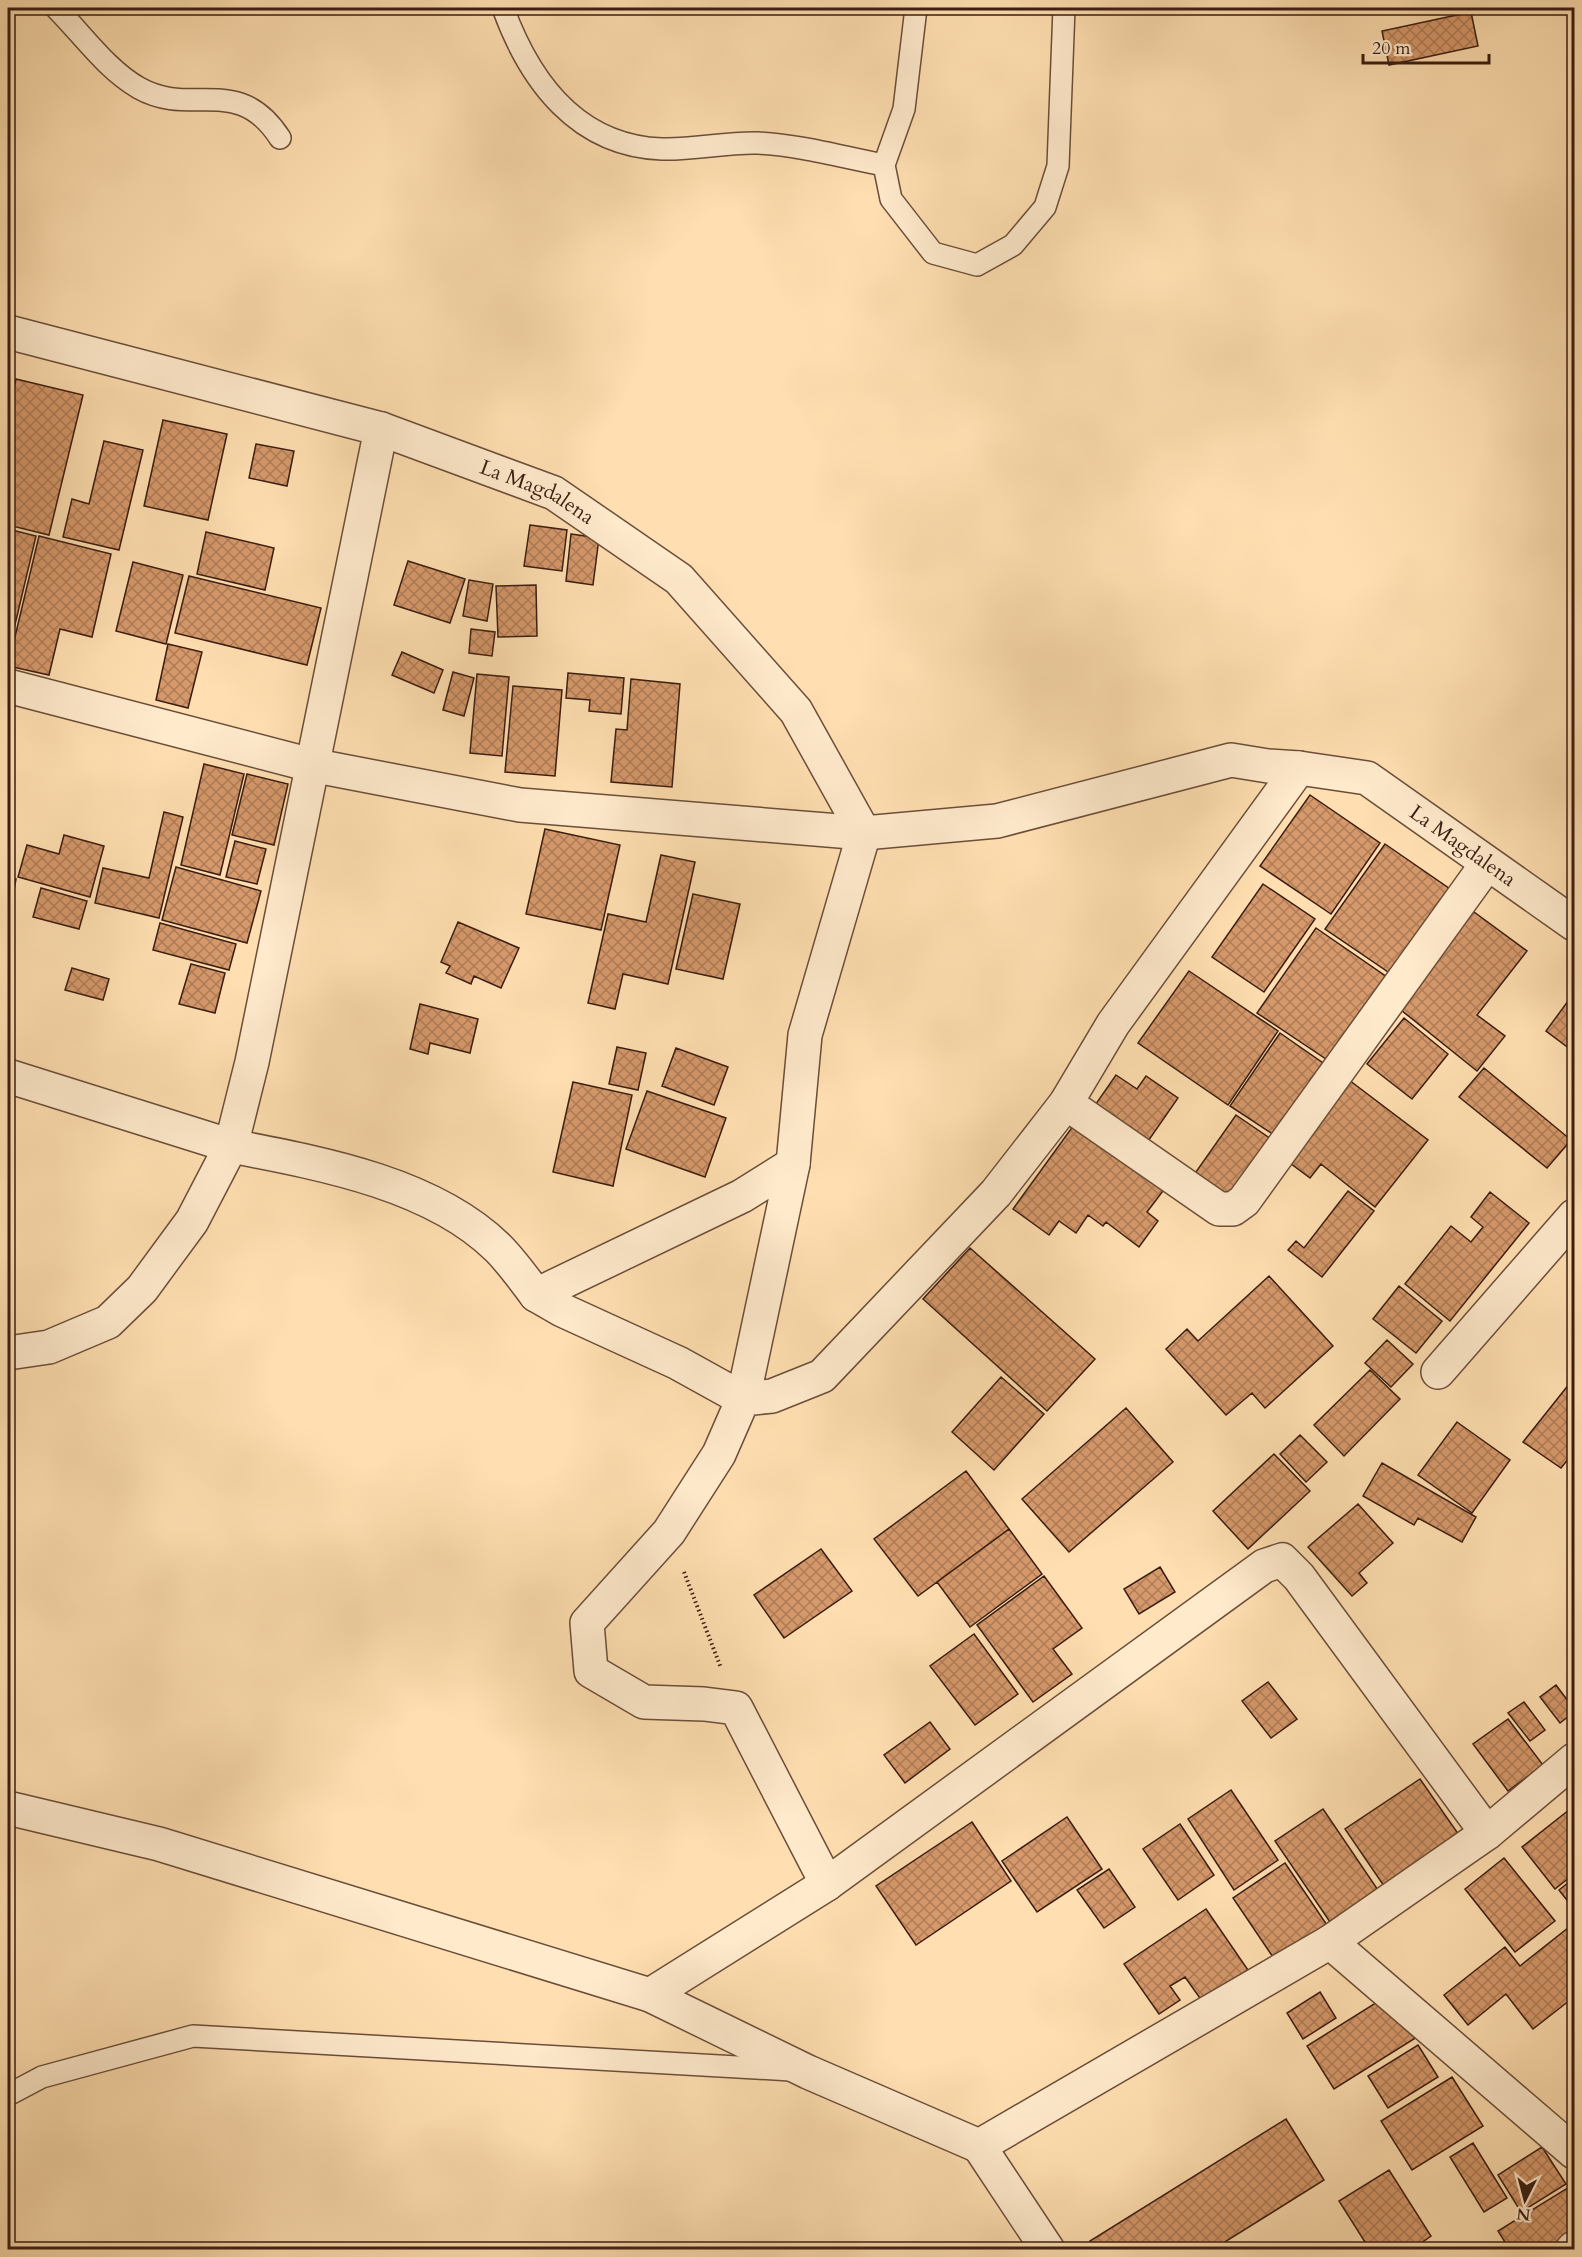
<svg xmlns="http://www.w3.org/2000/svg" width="1582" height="2257" viewBox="0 0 1582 2257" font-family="Cardo,serif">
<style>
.building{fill:url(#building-cross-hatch);stroke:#3a1d12;stroke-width:1.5}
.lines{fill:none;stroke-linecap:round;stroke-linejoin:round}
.service-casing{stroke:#6b4e3a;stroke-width:24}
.minor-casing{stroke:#6b4e3a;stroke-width:36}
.path{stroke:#3a1d12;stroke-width:4;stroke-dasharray:1.5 3;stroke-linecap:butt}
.service{stroke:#ffeacc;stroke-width:21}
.minor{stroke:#ffeacc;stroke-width:33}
.labels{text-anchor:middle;stroke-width:6;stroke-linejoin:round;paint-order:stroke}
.street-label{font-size:21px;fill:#3a1d12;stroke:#ffeacc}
</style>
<defs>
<pattern id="building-cross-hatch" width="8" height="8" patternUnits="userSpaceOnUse" patternTransform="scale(1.5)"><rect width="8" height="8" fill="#d6996b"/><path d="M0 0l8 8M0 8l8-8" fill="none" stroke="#af7c57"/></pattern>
</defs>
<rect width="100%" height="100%" fill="#ffdfb1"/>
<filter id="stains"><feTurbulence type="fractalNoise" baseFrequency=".00333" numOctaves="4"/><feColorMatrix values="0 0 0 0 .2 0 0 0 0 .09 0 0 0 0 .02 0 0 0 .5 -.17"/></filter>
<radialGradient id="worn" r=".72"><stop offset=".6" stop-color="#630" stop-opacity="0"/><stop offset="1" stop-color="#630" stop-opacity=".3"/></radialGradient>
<path class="building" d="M1471 12 1478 46 1389 65 1382 31Z
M16 379 83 395 49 535 8 525V414Z
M163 420 227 434 208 520 144 506Z
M104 441 143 450 119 550 63 537 72 499 89 504Z
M256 444 294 451 287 486 249 478Z
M530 525 567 530 562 571 524 566Z
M8 529 36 536 8 654Z
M206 532 274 548 265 590 197 574Z
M571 534 599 538 593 585 566 581Z
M39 536 111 554 92 637 60 629 49 675 8 666Z
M408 561 465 579 450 623 394 605Z
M133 562 183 575 166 644 116 631Z
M189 576 321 608 307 665 175 633Z
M469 580 493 584 487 621 463 616Z
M536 585 537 636 498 637 496 586Z
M471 629 495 632 492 656 469 653Z
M168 644 202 652 188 708 156 700Z
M402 652 443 670 434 693 392 675Z
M453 672 474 678 464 716 443 710Z
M568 673 624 678 621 714 589 711 590 700 566 698Z
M477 674 509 677 502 756 470 753Z
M631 679 680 684 672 787 611 782 616 729 627 730Z
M513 686 562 690 555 776 505 772Z
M204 764 244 774 220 875 181 865Z
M247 774 288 784 274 845 232 835Z
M1310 795 1380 843 1331 914 1260 866Z
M164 812 183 817 159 918 95 903 103 868 149 878Z
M545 829 620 845 601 930 526 914Z
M64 835 104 846 90 897 18 877 27 845 59 854Z
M235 841 266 849 257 884 226 877Z
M1385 844 1453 891 1394 976 1325 929Z
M661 855 695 862 668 984 623 974 615 1009 588 1003 608 914 646 922Z
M176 867 261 891 247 943 162 920Z
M8 878 16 879 8 925Z
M1263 884 1315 919 1264 992 1212 957Z
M41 888 87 901 79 929 33 917Z
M693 894 740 904 723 979 676 969Z
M1470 909 1527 951 1477 1015 1505 1036 1477 1071 1401 1010Z
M458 922 519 948 501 988 474 976 471 984 446 973 450 966 441 962Z
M160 923 236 944 229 970 153 950Z
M1316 928 1387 977 1329 1061 1257 1013Z
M191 964 225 973 215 1013 179 1004Z
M72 968 109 979 103 1000 65 990Z
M1189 971 1278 1031 1228 1105 1138 1043Z
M1574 993V1052L1546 1031Z
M420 1004 478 1019 470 1053 430 1043 428 1054 410 1049Z
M1404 1018 1448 1054 1412 1099 1367 1064Z
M1280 1033 1323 1063 1274 1135 1230 1106Z
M617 1047 646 1053 638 1090 609 1084Z
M676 1048 728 1067 714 1105 662 1086Z
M1484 1068 1571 1140 1547 1168 1459 1097Z
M1116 1075 1137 1089 1146 1076 1178 1098 1144 1147 1091 1111Z
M1349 1080 1428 1140 1375 1207 1321 1164 1310 1178 1286 1160Z
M573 1082 632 1095 613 1186 553 1172Z
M647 1091 726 1118 705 1177 626 1149Z
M1236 1115 1271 1139 1227 1203 1191 1179Z
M1076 1122 1166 1187 1147 1212 1158 1221 1139 1247 1106 1222 1103 1226 1088 1215 1076 1233 1059 1221 1049 1235 1013 1209Z
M1348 1191 1374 1211 1322 1277 1288 1250 1296 1241 1304 1248Z
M1490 1192 1529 1223 1450 1321 1405 1284 1451 1226 1471 1242 1483 1227 1471 1217Z
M970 1248 1095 1359 1047 1411 923 1299Z
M1269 1276 1333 1346 1265 1408 1252 1393 1226 1415 1166 1349 1187 1329 1198 1341Z
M1399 1286 1442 1321 1416 1353 1373 1319Z
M1387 1340 1413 1364 1391 1387 1365 1363Z
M1370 1370 1400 1399 1344 1456 1314 1425Z
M1001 1377 1044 1414 994 1470 952 1432Z
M1574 1378V1452L1561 1468 1523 1442Z
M1126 1408 1173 1462 1069 1552 1022 1499Z
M1457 1422 1510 1460 1472 1513 1418 1475Z
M1300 1435 1327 1462 1306 1482 1280 1454Z
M1274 1454 1310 1491 1248 1549 1213 1511Z
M1382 1463 1476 1517 1462 1542 1418 1518 1414 1525 1363 1496Z
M966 1471 1009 1529 918 1596 874 1539Z
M1358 1504 1393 1543 1359 1573 1367 1583 1352 1596 1308 1547Z
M1009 1529 1042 1574 970 1627 937 1582Z
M821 1549 852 1591 784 1638 754 1595Z
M1160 1567 1175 1592 1139 1614 1124 1589Z
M1044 1576 1082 1628 1053 1649 1072 1674 1033 1702 977 1625Z
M974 1634 1018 1694 975 1725 930 1666Z
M1268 1682 1297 1719 1271 1738 1242 1701Z
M1556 1685 1574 1709V1712L1560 1723 1540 1697Z
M1524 1702 1545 1730 1530 1741 1508 1713Z
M1508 1719 1543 1765 1508 1791 1473 1744Z
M930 1722 950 1749 905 1783 884 1755Z
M1420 1779 1459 1835 1384 1886 1345 1829Z
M1231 1790 1278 1860 1234 1890 1188 1819Z
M1574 1806V1874L1555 1889 1522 1847Z
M1323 1809 1380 1893 1332 1925 1275 1841Z
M1067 1817 1102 1869 1037 1912 1002 1861Z
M972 1822 1011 1881 916 1945 876 1886Z
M1180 1824 1214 1875 1178 1900 1143 1849Z
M1504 1858 1555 1921 1515 1952 1465 1889Z
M1285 1863 1329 1928 1277 1963 1233 1898Z
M1109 1869 1135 1907 1104 1928 1077 1890Z
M1574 1878V1909L1559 1890Z
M1206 1909 1248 1970 1202 2001 1185 1977 1170 1986 1180 2000 1159 2014 1124 1964Z
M1573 1924 1574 1997 1533 2029 1506 1994 1468 2025 1444 1995 1505 1947 1520 1966Z
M1320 1992 1336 2018 1303 2039 1287 2013Z
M1390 1994 1417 2037 1334 2089 1307 2046Z
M1418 2045 1438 2077 1388 2108 1368 2076Z
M1452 2077 1483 2126 1412 2170 1381 2121Z
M1286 2119 1324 2180 1212 2250H1096L1090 2241Z
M1473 2143 1507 2198 1484 2212 1450 2157Z
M1542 2147 1566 2184 1521 2212 1498 2175Z
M1389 2170 1431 2236 1411 2250H1370L1339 2201Z
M1574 2184V2231L1545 2250H1510L1498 2231Z"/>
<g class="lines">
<defs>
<path id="service" d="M56 8C82 34 107 70 139 88 192 118 238 73 280 138
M503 8C530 82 578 146 662 149 694 150 726 142 758 143 800 145 842 157 884 165L891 199 933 253 977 265 1013 245 1045 207 1058 166 1064 8
M884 165 904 109 916 8
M8 2095 42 2077 193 2036 791 2070"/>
<g id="minor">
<path id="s1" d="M8 332 381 429 554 493 679 579 796 711 864 833 805 1035 793 1164"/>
<path d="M8 686 311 765 520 805 864 833 997 821 1231 760 1268 766 1299 768"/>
<path d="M8 1076 231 1146 252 1062 381 429"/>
<path d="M1066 1103 1219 1209H1233L1244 1201 1487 864"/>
<path d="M8 1353 49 1347 108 1322 142 1289 192 1221 231 1146C319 1163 432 1183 498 1248 512 1262 524 1279 536 1295"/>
<path d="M1438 1372 1574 1216"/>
<path d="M8 1808 159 1844 650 1995 808 2072 979 2146 1330 1942 1487 1833 1574 1760"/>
<path id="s2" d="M827 1884 736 1708 704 1704 644 1702 591 1671 587 1623 669 1532 719 1454 743 1399 793 1164 742 1196 536 1295 562 1310 678 1363 743 1399 772 1396 822 1376 996 1193 1066 1103 1113 1024 1299 768 1367 778 1574 924"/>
<path d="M1330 1942 1574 2152"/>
<path d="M650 1995 827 1884 1264 1566 1282 1560 1299 1577 1487 1833"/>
<path d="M979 2146 1048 2250"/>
<path d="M1572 2250 1574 2248"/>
</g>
</defs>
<use href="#service" class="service-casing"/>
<use href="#minor" class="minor-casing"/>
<path class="path" d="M684 1572 721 1668"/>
<use href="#service" class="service"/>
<use href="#minor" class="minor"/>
</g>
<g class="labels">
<g class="street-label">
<text dy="7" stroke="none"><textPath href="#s1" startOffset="554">La Magdalena</textPath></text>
<text dy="7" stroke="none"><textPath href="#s2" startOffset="2480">La Magdalena</textPath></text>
</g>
</g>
<rect width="1582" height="2257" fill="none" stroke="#ffdfb1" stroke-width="30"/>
<rect x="9" y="9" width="1564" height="2239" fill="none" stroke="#3a1d12" stroke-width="3"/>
<rect x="15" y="15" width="1552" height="2227" fill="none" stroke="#3a1d12" stroke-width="1.5"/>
<g transform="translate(1525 2200) rotate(186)" stroke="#ffeacc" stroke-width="4.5" paint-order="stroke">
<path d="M0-4.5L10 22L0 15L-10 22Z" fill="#3a1d12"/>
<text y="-9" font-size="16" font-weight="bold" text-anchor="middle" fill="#3a1d12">N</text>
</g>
<path d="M1363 54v9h126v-9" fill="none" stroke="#3a1d12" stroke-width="3"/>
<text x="1372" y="54" font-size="18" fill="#3a1d12" stroke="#ffeacc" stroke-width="4.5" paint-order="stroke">20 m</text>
<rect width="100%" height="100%" filter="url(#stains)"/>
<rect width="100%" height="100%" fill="url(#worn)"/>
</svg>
